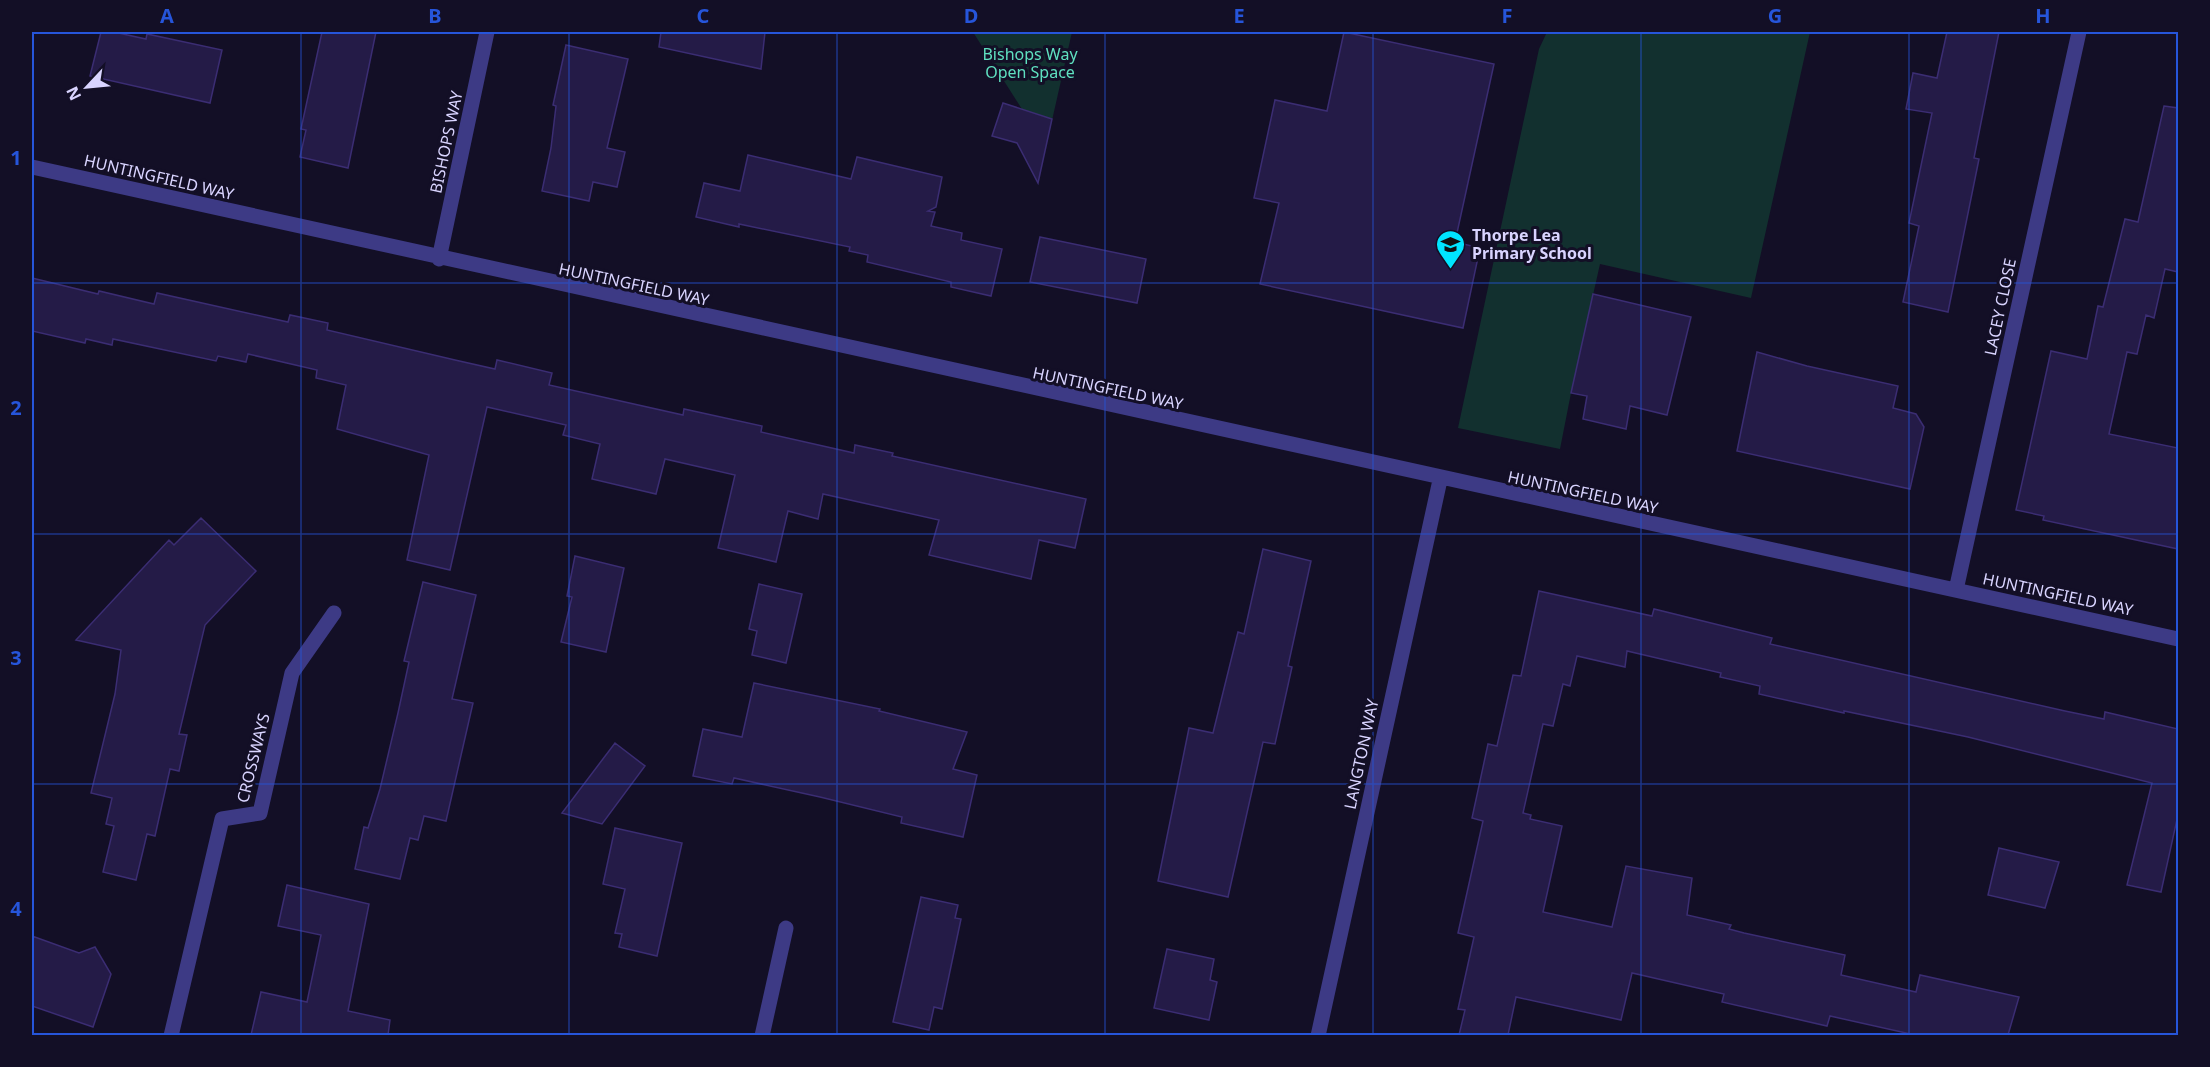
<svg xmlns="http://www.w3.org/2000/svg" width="2210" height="1067" viewBox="0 0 2210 1067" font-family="'Noto Sans',sans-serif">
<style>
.green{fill:#12302f}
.building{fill:#241b47;stroke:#3b2d73;stroke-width:1.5}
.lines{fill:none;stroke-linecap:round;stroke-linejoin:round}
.street{stroke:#3d3a85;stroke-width:15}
.grid{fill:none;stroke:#2655da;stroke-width:1.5;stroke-opacity:0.55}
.labels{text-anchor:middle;stroke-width:6;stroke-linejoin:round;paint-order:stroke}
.park-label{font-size:16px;fill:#5fe0c0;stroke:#130f26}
.street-label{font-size:16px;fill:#d9d4ff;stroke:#130f26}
.poi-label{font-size:16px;font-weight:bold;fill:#d9d4ff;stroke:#130f26;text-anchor:start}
.neatline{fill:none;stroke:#2655da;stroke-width:2}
.grid-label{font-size:20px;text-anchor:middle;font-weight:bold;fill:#2655da}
</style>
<rect width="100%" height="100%" fill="#130f26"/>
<path class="green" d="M973 32H1072L1046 147Z
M1547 32H1810L1751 298 1600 264 1571 393 1560 449 1458 428 1539 49Z"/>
<path class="building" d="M101 32H114L146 39 147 34 222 50 210 103 90 76Z
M322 32H376L348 168 300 157 306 130 301 129Z
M661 32H765L761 69 659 47Z
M1344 32 1494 64 1455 242 1480 248 1463 328 1260 284 1279 203 1254 198 1275 100 1327 111Z
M1947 32H1999L1974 158 1979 159 1948 312 1903 302 1919 226 1909 223 1932 113 1906 109 1913 73 1937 78Z
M566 45 628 59 607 148 625 152 617 187 593 182 589 201 542 191 551 148 556 106 553 105Z
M1003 103 1052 119 1038 183 1017 143 992 136Z
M2164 106 2178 108V272L2165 269 2154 318 2146 315 2137 354 2127 352 2109 434 2178 448V549L2043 520 2044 516 2016 510 2051 351 2087 359 2098 306 2103 307 2125 219 2138 222Z
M748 155 851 179 857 157 942 177 936 207 928 211 935 212 931 226 962 233 961 240 1002 249 991 296 951 287V282L867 262 868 255 849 251 850 247 739 224V227L696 217 704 183 740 191Z
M1040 237 1146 259 1137 303 1030 282Z
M32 278 98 294 99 291 154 304 157 293 288 322 290 315 328 323 327 330 455 360 495 369 497 360 552 373 549 385 683 415 684 409 762 426 761 432 854 453 855 445 893 453 892 456 1086 499 1075 548 1039 540 1031 579 929 555 939 520 823 494 818 519 788 511 776 562 718 548 735 475 665 459 656 494 592 479 600 444 563 435 566 425 487 407 450 570 407 560 429 455 337 429 346 385 316 378 317 370 248 354 246 362 218 356 216 361 113 339 112 345 86 339 85 343 32 331Z
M1593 294 1691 317 1667 415 1630 406 1626 429 1583 419 1587 396 1571 393Z
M1757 352 1807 366 1898 386 1893 408 1916 414 1924 427 1910 489 1737 451Z
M201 518 256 571 205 625 179 734 187 735 179 771 170 769 155 836 147 834 136 880 103 872 114 826 106 824 112 798 91 793 115 694 121 650 76 640 169 540 174 545Z
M1263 549 1311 561 1288 666 1292 667 1275 744 1263 742 1228 897 1158 881 1189 728 1213 733 1238 632 1244 634Z
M575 556 624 568 606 652 561 642 572 597 567 596Z
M423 582 476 595 452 699 473 703 446 821 424 816 418 840 410 838 400 879 355 869 364 827 368 828 380 789 398 713 409 662 404 661Z
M759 584 802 594 786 663 752 655 757 631 749 629Z
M1539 591 1652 616 1654 609 1772 638 1770 644 2065 711 2104 719 2105 712 2178 729V815L2161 892 2127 885 2152 783 1968 737 1844 711V713L1759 694 1760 686 1720 677 1721 673 1627 651 1625 667 1577 656 1570 686 1563 684 1553 726 1543 724 1523 813 1531 815 1530 819 1562 826 1543 912 1612 927 1626 866 1692 878 1687 915 1731 925 1729 929 1744 933 1845 955 1841 975 1916 992 1920 975 2019 997 2008 1035H1915L1830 1016 1827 1026 1722 1002 1724 994 1632 973 1621 1020 1516 997 1508 1035H1459L1465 1010 1458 1009 1474 937 1458 933 1483 821 1472 818 1488 744 1497 746 1513 675 1521 676Z
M754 683 880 709 879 711 967 732 953 769 977 775 963 837 901 823 902 817 820 797 734 778 732 784 693 776 703 729 742 737Z
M615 743 645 766 602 824 562 813Z
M615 828 682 843 657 956 619 947 622 934 615 933 625 889 603 884Z
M1999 848 2059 862 2045 908 1988 895Z
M287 885 369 904 348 1011 390 1020 388 1035H251L261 992 307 1002 321 935 278 926Z
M921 897 958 905 955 918 961 919 942 1009 934 1007 929 1030 893 1022Z
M32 936 79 953 95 947 111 974 93 1027 32 1006Z
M1167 949 1214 959 1210 980 1217 982 1209 1020 1154 1008Z"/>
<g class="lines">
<path class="street" d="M32 167C746 329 1462 484 2178 639
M439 259 487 32
M1956 590 2079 32
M171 1036 222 819 260 813 292 673 334 613
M762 1036 786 928
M1318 1036 1440 480"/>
</g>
<path class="grid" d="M301 32V1036M569 32V1036M837 32V1036M1105 32V1036M1373 32V1036M1641 32V1036M1909 32V1036M32 283H2178M32 534H2178M32 784H2178"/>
<defs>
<symbol id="school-pin" viewBox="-11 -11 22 30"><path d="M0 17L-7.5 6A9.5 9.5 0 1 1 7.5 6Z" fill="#00e5ff" stroke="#130f26"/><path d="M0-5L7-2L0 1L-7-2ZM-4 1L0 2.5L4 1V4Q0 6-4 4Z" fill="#111"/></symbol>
</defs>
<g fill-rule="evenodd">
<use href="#school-pin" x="1434" y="228" width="33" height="45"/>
</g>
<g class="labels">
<g class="park-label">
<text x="1030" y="60">Bishops Way<tspan x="1030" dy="18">Open Space</tspan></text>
</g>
<g class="street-label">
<text transform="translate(446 142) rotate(-78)" y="6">BISHOPS WAY</text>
<text transform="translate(159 177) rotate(13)" y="6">HUNTINGFIELD WAY</text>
<text transform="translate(634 284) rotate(12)" y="6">HUNTINGFIELD WAY</text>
<text transform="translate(2000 307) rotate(-78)" y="6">LACEY CLOSE</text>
<text transform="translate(1108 388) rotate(12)" y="6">HUNTINGFIELD WAY</text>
<text transform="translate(1583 492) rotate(12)" y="6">HUNTINGFIELD WAY</text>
<text transform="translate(2058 594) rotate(12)" y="6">HUNTINGFIELD WAY</text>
<text transform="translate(1361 754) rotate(-78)" y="6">LANGTON WAY</text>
<text transform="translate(253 758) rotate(-76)" y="6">CROSSWAYS</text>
</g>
<g class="poi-label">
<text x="1472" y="241">Thorpe Lea<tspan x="1472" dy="18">Primary School</tspan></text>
</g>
</g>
<rect width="2210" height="1067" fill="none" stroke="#130f26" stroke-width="66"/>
<g transform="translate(87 87) rotate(244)" stroke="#130f26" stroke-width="4.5" paint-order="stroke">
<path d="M0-4.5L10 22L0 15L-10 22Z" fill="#d9d4ff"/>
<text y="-9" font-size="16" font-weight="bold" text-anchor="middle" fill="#d9d4ff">N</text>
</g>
<rect x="33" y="33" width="2144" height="1001" class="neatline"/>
<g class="grid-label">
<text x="167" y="23">A</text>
<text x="435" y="23">B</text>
<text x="703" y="23">C</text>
<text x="971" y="23">D</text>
<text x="1239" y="23">E</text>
<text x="1507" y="23">F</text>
<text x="1775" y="23">G</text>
<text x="2043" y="23">H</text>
<text x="16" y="165">1</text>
<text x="16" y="415">2</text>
<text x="16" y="665">3</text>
<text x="16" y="916">4</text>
</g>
</svg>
